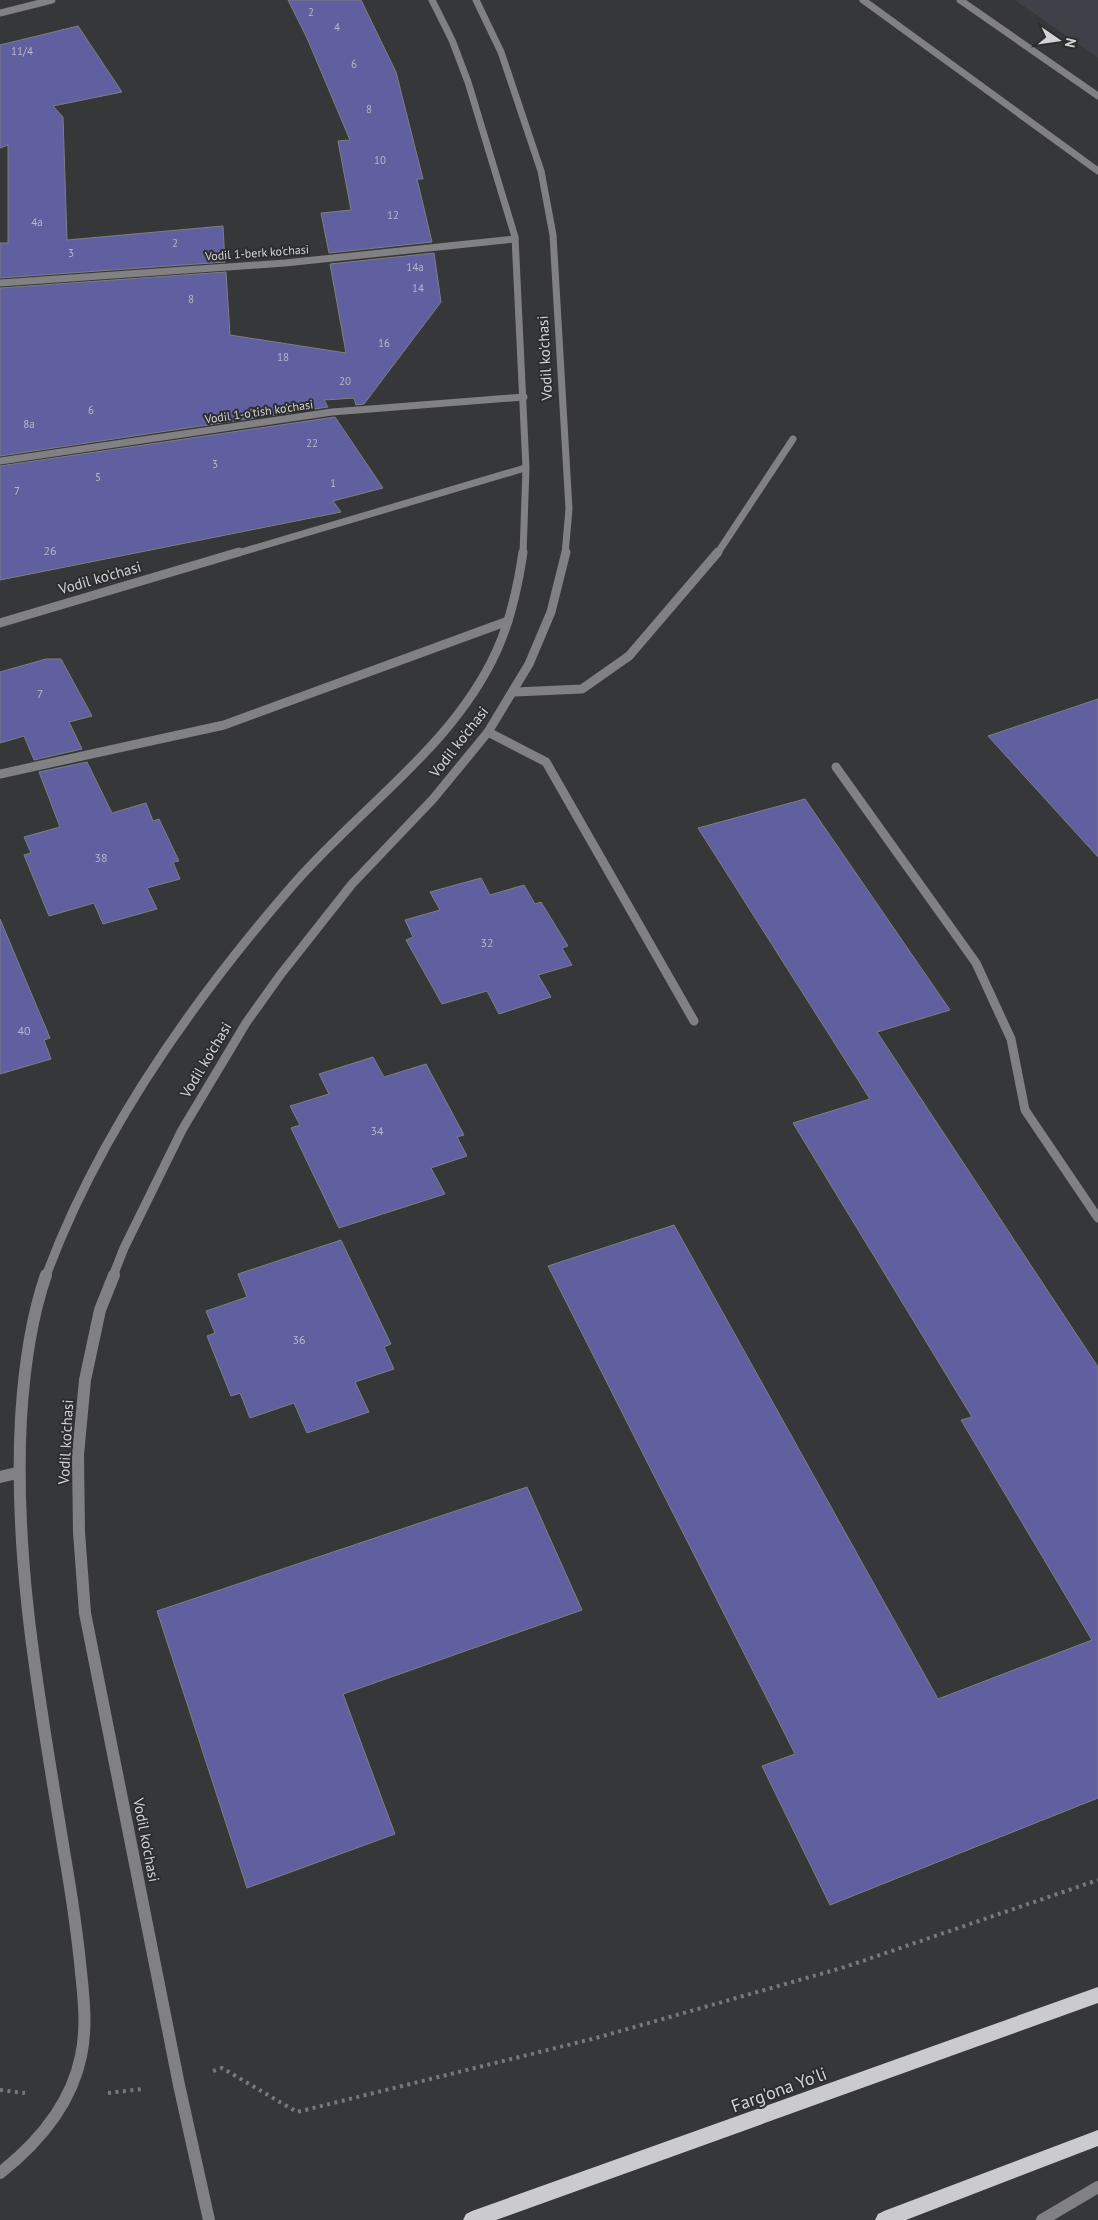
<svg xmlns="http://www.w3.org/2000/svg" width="1098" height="2220" viewBox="0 0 1098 2220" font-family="'PT Sans',sans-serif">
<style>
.built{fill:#404048}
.building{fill:#605fa0;stroke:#7e7f81}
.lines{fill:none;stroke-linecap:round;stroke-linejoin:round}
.path{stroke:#78797b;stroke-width:4;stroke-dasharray:3 4.5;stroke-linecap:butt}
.service-far2{stroke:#818183;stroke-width:7}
.service-far1{stroke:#818183;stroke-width:9}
.service{stroke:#818183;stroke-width:12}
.minor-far1{stroke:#818183;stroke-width:7}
.minor{stroke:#818183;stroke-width:9}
.tertiary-far2{stroke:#818183;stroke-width:7}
.tertiary-far1{stroke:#818183;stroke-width:9}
.tertiary{stroke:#818183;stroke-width:12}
.primary{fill:#cbcbce;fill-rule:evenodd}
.labels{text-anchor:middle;stroke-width:4;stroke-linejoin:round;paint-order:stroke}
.far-number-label{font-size:11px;fill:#b7b7c8}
.far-street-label{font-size:12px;fill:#d4d4d5;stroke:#2c2d2f}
.number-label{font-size:12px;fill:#b7b7c8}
.street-label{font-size:15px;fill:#d4d4d5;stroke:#2c2d2f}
.near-street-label{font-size:18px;fill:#d4d4d5;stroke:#2c2d2f}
</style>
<rect width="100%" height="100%" fill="#363739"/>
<path class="built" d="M1015 0H1098V58Z"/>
<path class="building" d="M288 0H361L396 72 423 179H417L432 242 329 253 321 213 351 210 338 141 350 140 307 38Z
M78 26 122 92 53 106 63 117 67 240 223 226 225 262 0 278V243H8V145L0 148V45Z
M434 253 441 302 364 404 356 405 354 398 324 400 328 407 0 456V288L226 272 230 335 346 353 330 264Z
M335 417 383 488 333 501 341 512 0 580V466Z
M46 659H61L92 716 69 722 82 749 34 760 24 736 0 743V672Z
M1098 699V857L988 736Z
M87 762 112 813 146 803 153 821 159 819 179 861 173 862 180 879 147 888 157 909 103 924 94 903 49 916 24 855 31 853 24 837 60 827 39 772Z
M805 799 950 1010 877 1032 1098 1367V1798L830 1905 762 1766 795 1754 548 1266 674 1225 938 1699 1092 1640 961 1420 972 1417 793 1123 870 1099 698 828Z
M481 878 490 895 524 885 535 904 541 902 568 946 562 948 572 965 538 975 551 997 499 1014 487 991 442 1004 406 940 413 937 405 920 440 910 430 892Z
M0 919 50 1038 44 1040 51 1059 0 1074Z
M373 1057 384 1077 426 1064 464 1135 457 1137 467 1156 431 1168 445 1194 339 1228 291 1128 300 1125 290 1106 329 1094 319 1074Z
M341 1240 391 1344 384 1347 394 1369 355 1382 369 1412 307 1433 294 1403 250 1418 240 1393 231 1396 207 1336 215 1333 206 1311 247 1297 238 1274Z
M527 1487 582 1610 343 1694 395 1834 247 1888 157 1611Z"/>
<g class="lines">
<path class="path" d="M213 2071 222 2068 297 2112 596 2038 845 1967 1098 1880
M0 2090 25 2093
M108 2093 142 2089"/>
<path class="service-far2" d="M863 0 1098 171
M960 0 1098 96
M717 554 793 439"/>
<path class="service-far1" d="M515 692 582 689 629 656 718 552
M488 732 546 762 694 1021
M836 767 976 963 1011 1039 1025 1110 1098 1218
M0 774 224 725 508 621"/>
<path class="service" d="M0 1477 17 1473"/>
<path class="minor-far1" d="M0 283 285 263 515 239
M0 461 332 412 524 397
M235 554 525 468"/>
<path class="minor" d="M0 623 239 552"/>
<path class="tertiary-far2" d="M432 0 452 40 468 82 515 237 526 468 523 554
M476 0 501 52 541 171 553 235 569 509 565 554
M0 13 52 0"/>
<path class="tertiary-far1" d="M46 1276C98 1135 194 999 292 886 359 808 454 746 497 650 511 619 518 586 523 552
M113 1276 124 1248 182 1130 246 1023 281 974 352 884 433 799 488 732 529 664 551 612 566 552"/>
<path class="tertiary" d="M114 1275 100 1310 85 1380 78 1455 79 1532 85 1613 179 2085 209 2220
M0 2173C38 2143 71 2105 81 2056 87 2028 84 2000 81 1972 77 1931 71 1891 64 1851 41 1708 13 1564 21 1418 24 1369 30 1321 46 1275
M1042 2220 1098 2187"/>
<path class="primary" d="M1098 1987V2003L496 2220H463L466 2214 472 2211Z
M1098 2130V2146L906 2220H875L878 2214 884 2211Z"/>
</g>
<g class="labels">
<g class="far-number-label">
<text x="311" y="16">2</text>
<text x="337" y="31">4</text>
<text x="22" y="55">11/4</text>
<text x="354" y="68">6</text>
<text x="369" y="113">8</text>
<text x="380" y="164">10</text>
<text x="393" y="219">12</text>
<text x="37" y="226">4a</text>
<text x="175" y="247">2</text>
<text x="71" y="257">3</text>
<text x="415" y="271">14a</text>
<text x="418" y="292">14</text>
<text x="191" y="303">8</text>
<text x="384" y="347">16</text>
<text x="283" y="361">18</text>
<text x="345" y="385">20</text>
<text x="91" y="414">6</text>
<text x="29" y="428">8a</text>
<text x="312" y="447">22</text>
<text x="215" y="468">3</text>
<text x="98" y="481">5</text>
<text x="333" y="487">1</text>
<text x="17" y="495">7</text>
</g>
<g class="far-street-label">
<text transform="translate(257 253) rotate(-4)" y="4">Vodil 1-berk ko'chasi</text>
<text transform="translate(259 412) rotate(-8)" y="4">Vodil 1-o'tish ko'chasi</text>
</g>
<g class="number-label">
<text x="50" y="555">26</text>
<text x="40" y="698">7</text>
<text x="101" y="862">38</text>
<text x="487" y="947">32</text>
<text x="24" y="1035">40</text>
<text x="377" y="1135">34</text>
<text x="299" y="1344">36</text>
</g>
<g class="street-label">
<text transform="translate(545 358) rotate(-93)" y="5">Vodil ko'chasi</text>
<text transform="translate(100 578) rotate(-16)" y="5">Vodil ko'chasi</text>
<text transform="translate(459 742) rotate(-52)" y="5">Vodil ko'chasi</text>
<text transform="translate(206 1060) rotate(-59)" y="5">Vodil ko'chasi</text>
<text transform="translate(66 1442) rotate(-87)" y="5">Vodil ko'chasi</text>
<text transform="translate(146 1840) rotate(79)" y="5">Vodil ko'chasi</text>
</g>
<g class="near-street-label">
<text transform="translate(779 2090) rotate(-20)" y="6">Farg'ona Yo'li</text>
</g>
</g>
<g transform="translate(1058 40) rotate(103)" stroke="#2c2d2f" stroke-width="4" paint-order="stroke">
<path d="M0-4L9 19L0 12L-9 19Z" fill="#d4d4d5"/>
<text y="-8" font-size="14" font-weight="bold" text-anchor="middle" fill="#d4d4d5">N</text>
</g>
</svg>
